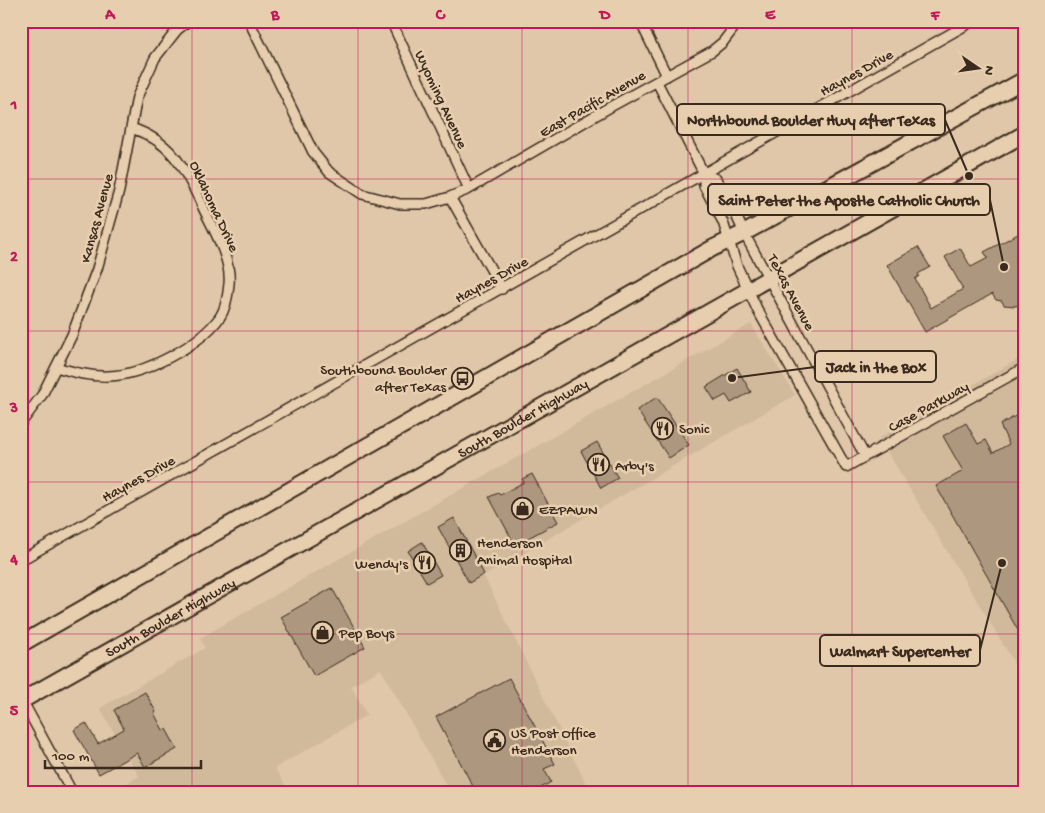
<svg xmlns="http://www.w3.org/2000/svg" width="1045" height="813" viewBox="0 0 1045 813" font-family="'Gochi Hand',sans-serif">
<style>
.built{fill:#d1b99c}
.building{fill:#ad977e;stroke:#3b2a1e}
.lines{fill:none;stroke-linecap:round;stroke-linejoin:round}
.minor-casing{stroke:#3b2a1e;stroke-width:12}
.primary-casing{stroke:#3b2a1e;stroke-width:19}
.minor{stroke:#e7ceaf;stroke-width:9}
.primary{stroke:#e7ceaf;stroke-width:15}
.grid{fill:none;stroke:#c2185b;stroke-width:1;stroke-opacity:0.55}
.labels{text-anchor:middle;stroke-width:5;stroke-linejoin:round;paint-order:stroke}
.street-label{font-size:15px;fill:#3b2a1e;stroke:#e7ceaf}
.poi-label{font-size:15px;fill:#3b2a1e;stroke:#e7ceaf;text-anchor:start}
.leader{fill:none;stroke:#3b2a1e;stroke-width:2}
.callout-dot{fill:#3b2a1e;stroke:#e7ceaf;stroke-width:2}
.callout{fill:#e7ceaf;stroke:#3b2a1e;stroke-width:2}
.callout-label{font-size:16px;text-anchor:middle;font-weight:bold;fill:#3b2a1e}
.neatline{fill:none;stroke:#c2185b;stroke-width:2}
.grid-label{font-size:16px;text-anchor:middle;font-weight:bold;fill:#c2185b}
</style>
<rect width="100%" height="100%" fill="#e0c7a9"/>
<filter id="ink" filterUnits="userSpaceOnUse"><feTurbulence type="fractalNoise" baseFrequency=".02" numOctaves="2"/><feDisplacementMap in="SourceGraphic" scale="10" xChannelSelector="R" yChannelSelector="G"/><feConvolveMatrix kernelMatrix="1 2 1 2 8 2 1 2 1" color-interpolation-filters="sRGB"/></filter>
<g filter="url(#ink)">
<path class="built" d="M751 324 795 395 484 576 590 792H450L381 669 351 686 367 715 275 768 289 792H113L139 776 100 708 205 648 200 638Z
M1024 356V679L879 438Z"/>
<path class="building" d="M1018 234 1024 246V304L1015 306 1004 305 1002 301 996 300 992 294 925 332 887 265 918 247 930 267 918 274 919 276 915 279 931 308 963 289 945 257 960 248 971 267 988 258 984 252Z
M737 368 751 392 731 403 726 395 715 401 706 387Z
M657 397 689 445 669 458 637 410Z
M1024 411V641L936 486 963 471 943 436 966 423 978 444 986 440 993 453 1009 444 1000 425Z
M597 442 618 478 601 488 581 451Z
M532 474 558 522 515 545 489 497 498 493 500 495 524 482 522 479Z
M454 518 484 574 469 583 438 527Z
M422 542 441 575 427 583 408 551Z
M332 588 365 647 314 676 281 617Z
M509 678 555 764 544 769 551 782 534 792H476L436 717Z
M145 692 156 712 154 713 163 730 166 729 177 749 145 767 137 753 99 774 74 730 86 723 98 744 124 729 114 710Z"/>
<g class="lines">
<defs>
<path id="minor" d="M249 21 313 152 329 172 362 194 400 204H426L450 197 469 189 610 107 712 51 723 42 739 21
M391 21 469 189
M640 21 667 76
M657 82 704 174V186L723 222 737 266 757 309 846 467 1024 368
M704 174 716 179 736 215 744 233 865 456
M450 197 502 289
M56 367C73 372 91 377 109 376 144 375 199 346 220 317 226 308 228 295 229 284 232 258 211 226 201 203 184 167 171 141 131 128
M21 423 42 395 72 335 97 269 119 191 137 97 155 58 177 30 188 21
M21 560 973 21
M22 700 72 792"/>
<g id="primary">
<path d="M21 644 713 248 744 233 1024 80"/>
<path id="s1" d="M21 701 1024 134"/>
</g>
</defs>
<use href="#minor" class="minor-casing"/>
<use href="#primary" class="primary-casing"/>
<use href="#minor" class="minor"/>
<use href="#primary" class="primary"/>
</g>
</g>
<path class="grid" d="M192 21V792M358 21V792M522 21V792M688 21V792M852 21V792M21 179H1024M21 331H1024M21 482H1024M21 634H1024"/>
<defs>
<symbol id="bus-ring" viewBox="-11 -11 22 22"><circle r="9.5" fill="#e7ceaf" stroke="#3b2a1e" stroke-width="1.5"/><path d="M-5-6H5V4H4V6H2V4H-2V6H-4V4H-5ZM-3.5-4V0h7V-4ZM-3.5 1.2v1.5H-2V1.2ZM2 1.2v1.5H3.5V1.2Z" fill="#3b2a1e"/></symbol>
<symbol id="restaurant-ring" viewBox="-11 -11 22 22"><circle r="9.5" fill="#e7ceaf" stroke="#3b2a1e" stroke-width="1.5"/><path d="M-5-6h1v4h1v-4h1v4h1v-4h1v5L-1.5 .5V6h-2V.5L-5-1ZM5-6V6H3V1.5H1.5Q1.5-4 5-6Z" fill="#3b2a1e"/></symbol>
<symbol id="shop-ring" viewBox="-11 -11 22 22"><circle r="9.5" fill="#e7ceaf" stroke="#3b2a1e" stroke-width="1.5"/><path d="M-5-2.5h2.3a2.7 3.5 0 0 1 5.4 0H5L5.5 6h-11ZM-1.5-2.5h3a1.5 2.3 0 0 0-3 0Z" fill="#3b2a1e"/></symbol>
<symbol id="building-ring" viewBox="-11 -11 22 22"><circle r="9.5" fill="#e7ceaf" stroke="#3b2a1e" stroke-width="1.5"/><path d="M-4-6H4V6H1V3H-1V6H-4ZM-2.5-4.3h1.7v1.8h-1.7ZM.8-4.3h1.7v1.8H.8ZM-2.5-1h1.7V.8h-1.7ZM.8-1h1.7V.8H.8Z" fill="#3b2a1e"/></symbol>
<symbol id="civic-ring" viewBox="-11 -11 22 22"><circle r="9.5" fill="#e7ceaf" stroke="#3b2a1e" stroke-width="1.5"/><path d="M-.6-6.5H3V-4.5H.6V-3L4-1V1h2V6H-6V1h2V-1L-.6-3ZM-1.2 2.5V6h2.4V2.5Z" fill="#3b2a1e"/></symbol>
</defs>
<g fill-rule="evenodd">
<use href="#bus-ring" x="450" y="366" width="25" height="25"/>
<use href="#restaurant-ring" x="650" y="416" width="25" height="25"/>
<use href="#restaurant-ring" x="586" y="452" width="25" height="25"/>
<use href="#shop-ring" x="510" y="496" width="25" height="25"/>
<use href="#building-ring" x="448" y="538" width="25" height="25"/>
<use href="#restaurant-ring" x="412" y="550" width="25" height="25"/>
<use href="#shop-ring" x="310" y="620" width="25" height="25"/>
<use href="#civic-ring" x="482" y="728" width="25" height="25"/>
</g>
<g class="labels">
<g class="street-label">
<text transform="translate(856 72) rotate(-29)" y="5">Haynes Drive</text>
<text transform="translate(442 99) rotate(65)" y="5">Wyoming Avenue</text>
<text transform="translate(592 103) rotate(-30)" y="5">East Pacific Avenue</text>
<text transform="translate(215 206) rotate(65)" y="5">Oklahoma Drive</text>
<text transform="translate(96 218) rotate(-75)" y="5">Kansas Avenue</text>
<text transform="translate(491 279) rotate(-29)" y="5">Haynes Drive</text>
<text transform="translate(792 292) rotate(62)" y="5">Texas Avenue</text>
<text transform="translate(928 406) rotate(-29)" y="5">Case Parkway</text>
<text dy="5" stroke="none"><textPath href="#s1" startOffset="576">South Boulder Highway</textPath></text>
<text transform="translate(138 478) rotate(-29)" y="5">Haynes Drive</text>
<text dy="5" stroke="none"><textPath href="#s1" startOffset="171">South Boulder Highway</textPath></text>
</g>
<g class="poi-label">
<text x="446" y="374" text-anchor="end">Southbound Boulder<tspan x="446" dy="17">after Texas</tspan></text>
<text x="679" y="433">Sonic</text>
<text x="615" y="470">Arby's</text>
<text x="539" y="514">EZPAWN</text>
<text x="477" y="547">Henderson<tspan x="477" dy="17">Animal Hospital</tspan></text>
<text x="408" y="568" text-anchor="end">Wendy's</text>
<text x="339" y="637">Pep Boys</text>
<text x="511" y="737">US Post Office<tspan x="511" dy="17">Henderson</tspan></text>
</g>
</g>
<path class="leader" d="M969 176L945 120M1004 267L990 200M732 378L815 367M1002 563L980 650"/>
<g class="callout-dot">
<circle cx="969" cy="176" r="5"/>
<circle cx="1004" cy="267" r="5"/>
<circle cx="732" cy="378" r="5"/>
<circle cx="1002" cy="563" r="5"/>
</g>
<g class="callout">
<rect x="677" y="104" width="268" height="31" rx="5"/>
<rect x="708" y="184" width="282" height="31" rx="5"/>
<rect x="815" y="351" width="121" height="31" rx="5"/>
<rect x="820" y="635" width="160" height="31" rx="5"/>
</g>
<g class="callout-label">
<text x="811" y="125">Northbound Boulder Hwy after Texas</text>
<text x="849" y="205">Saint Peter the Apostle Catholic Church</text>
<text x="876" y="372">Jack in the Box</text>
<text x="900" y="656">Walmart Supercenter</text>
</g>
<rect width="1045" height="813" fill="none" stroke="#e7ceaf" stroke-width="55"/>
<g transform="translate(978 68) rotate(103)" stroke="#e7ceaf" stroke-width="4" paint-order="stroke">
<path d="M0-4L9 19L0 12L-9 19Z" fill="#3b2a1e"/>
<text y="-8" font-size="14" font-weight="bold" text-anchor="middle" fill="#3b2a1e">N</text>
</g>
<path d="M45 760v8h156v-8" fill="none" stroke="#3b2a1e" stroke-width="2.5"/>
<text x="52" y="760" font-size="15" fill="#3b2a1e" stroke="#e7ceaf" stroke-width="4" paint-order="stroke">100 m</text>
<rect x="28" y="28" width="990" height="758" class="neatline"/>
<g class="grid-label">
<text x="110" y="19">A</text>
<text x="275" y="19">B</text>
<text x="440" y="19">C</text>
<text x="605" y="19">D</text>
<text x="770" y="19">E</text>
<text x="935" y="19">F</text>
<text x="14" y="109">1</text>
<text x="14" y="261">2</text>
<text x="14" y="412">3</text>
<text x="14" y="564">4</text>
<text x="14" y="715">5</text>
</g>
</svg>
